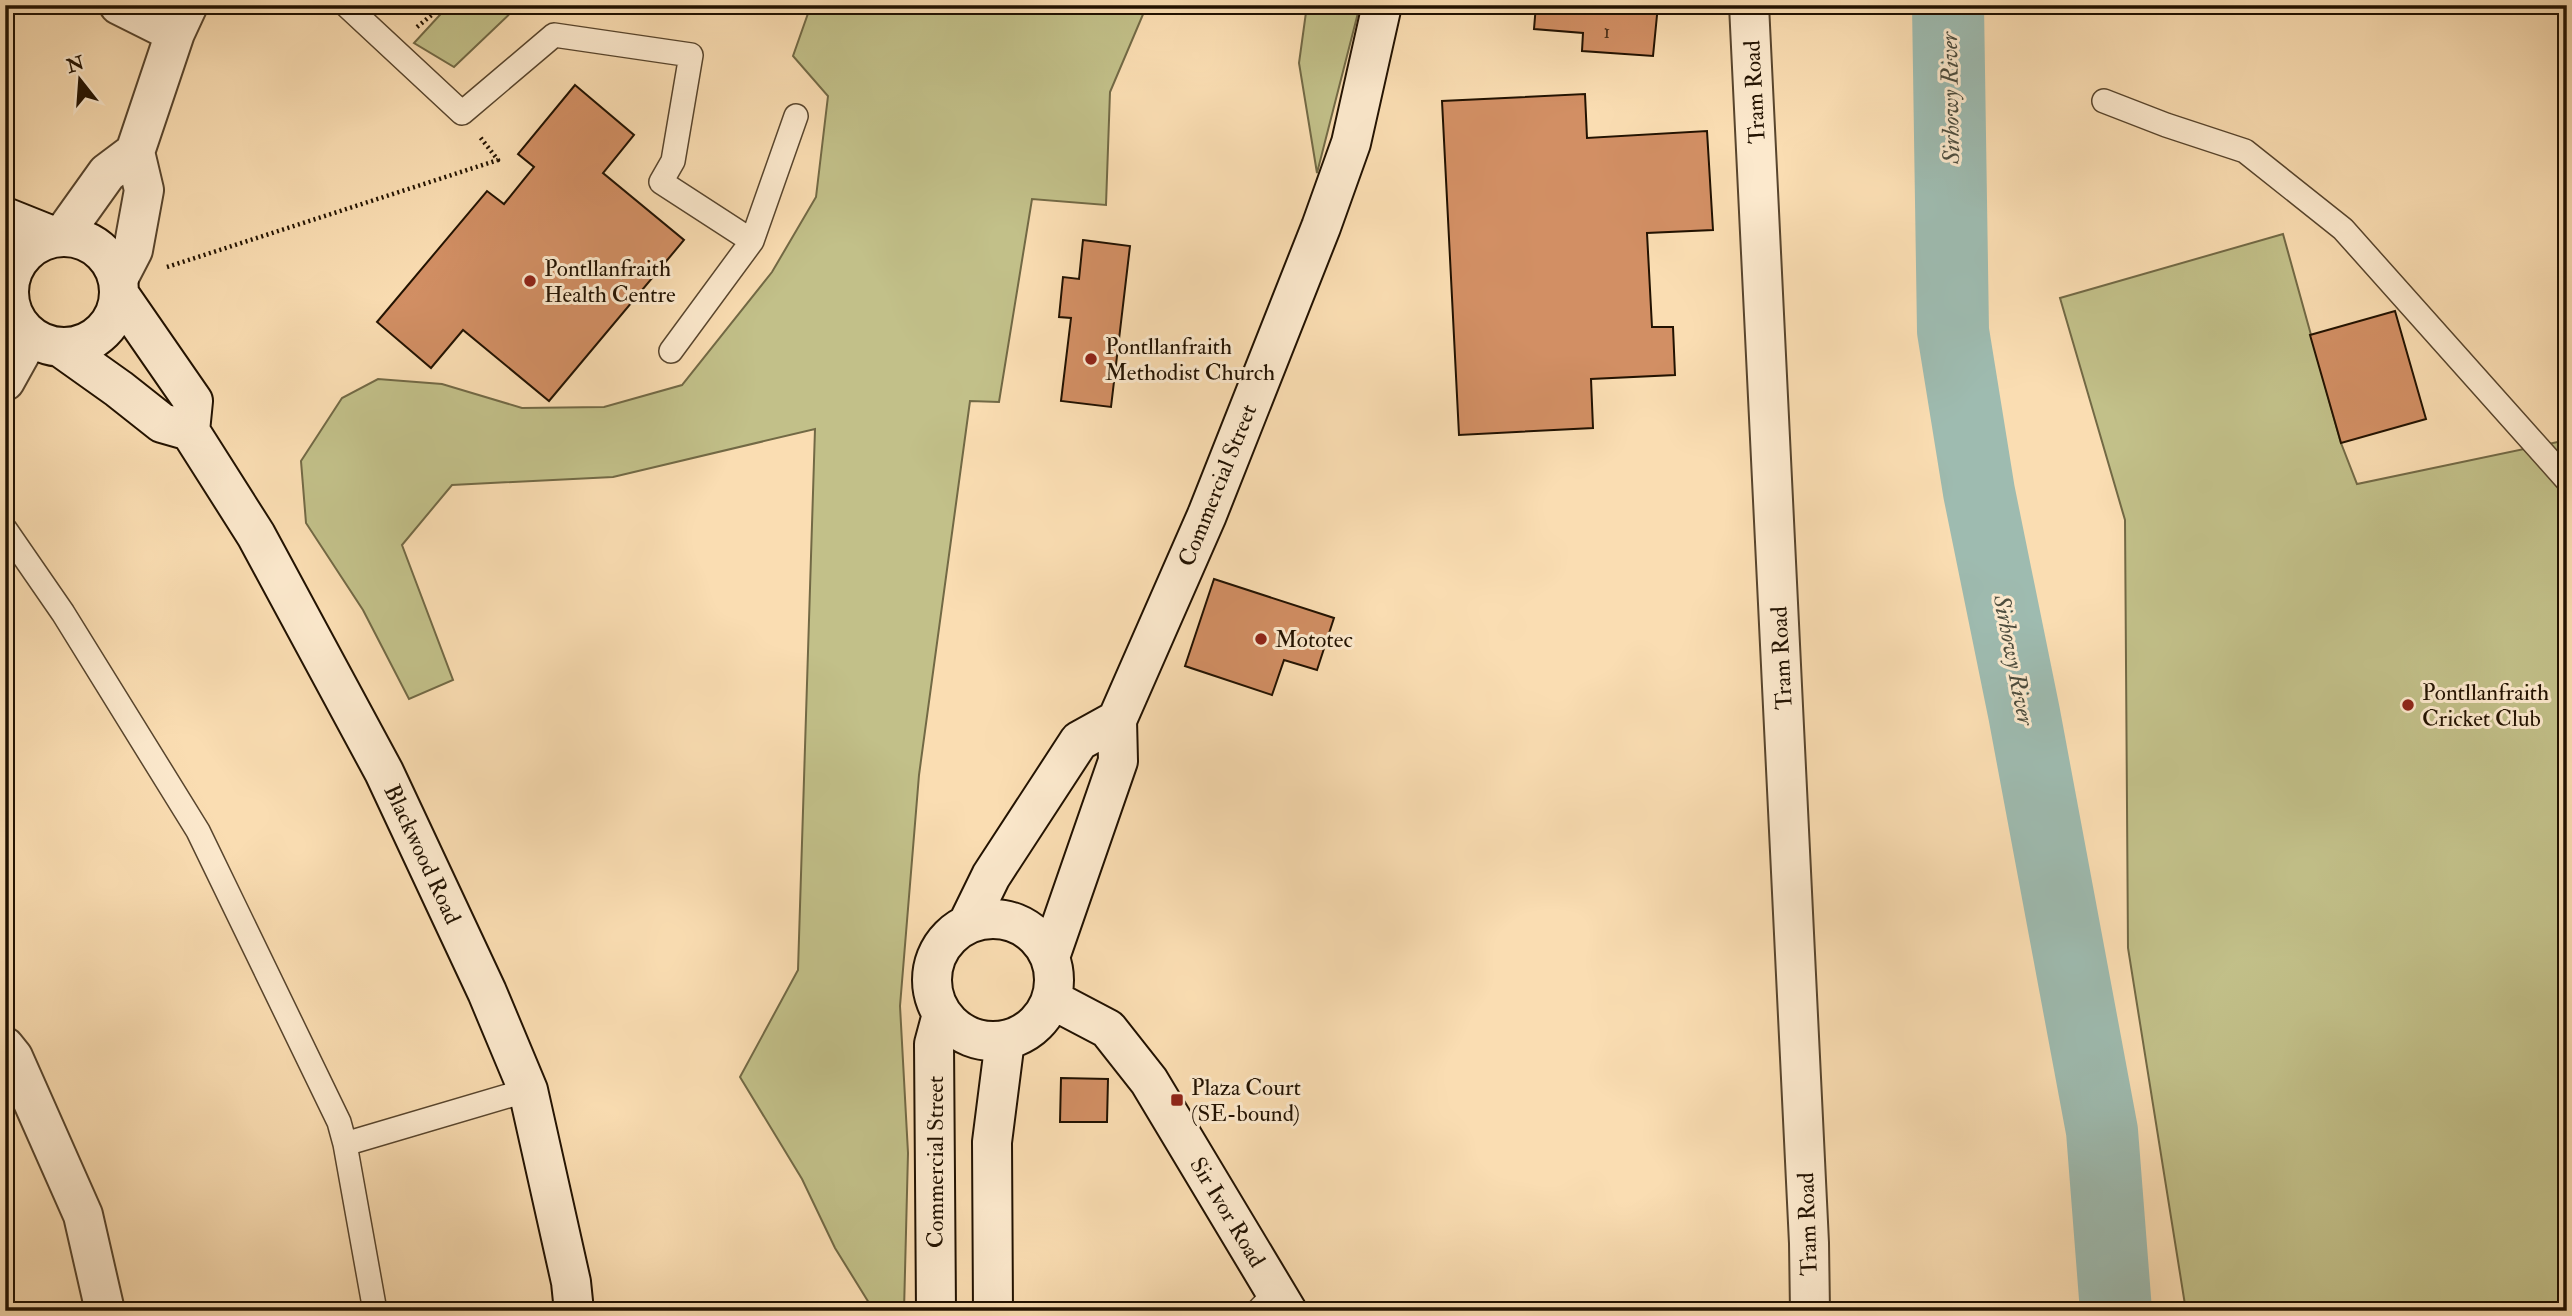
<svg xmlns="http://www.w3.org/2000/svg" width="2572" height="1316" viewBox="0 0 2572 1316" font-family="'IM FELL Double Pica',serif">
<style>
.green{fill:#c2c089;stroke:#726945;stroke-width:2}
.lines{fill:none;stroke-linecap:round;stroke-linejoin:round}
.river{stroke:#9ebbb0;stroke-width:72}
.building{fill:#d28f64;stroke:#221201;stroke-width:2}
.lane-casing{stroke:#58452d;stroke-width:26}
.street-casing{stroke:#58452d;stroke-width:42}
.secondary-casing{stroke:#221201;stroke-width:42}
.path{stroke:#221201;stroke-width:4.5;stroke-dasharray:2 3.5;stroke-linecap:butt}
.lane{stroke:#fce9cd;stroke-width:23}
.street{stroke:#fce9cd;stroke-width:38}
.secondary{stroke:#fce9cd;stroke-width:38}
.poi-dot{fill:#8f2418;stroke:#fce9cd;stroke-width:2.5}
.labels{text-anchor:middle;stroke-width:6;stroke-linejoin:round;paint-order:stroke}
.number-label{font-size:19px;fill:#4e311a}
.street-label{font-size:23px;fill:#221201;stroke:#fce9cd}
.poi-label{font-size:23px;fill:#221201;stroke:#fce9cd;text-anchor:start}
.water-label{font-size:24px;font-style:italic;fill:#4d4d3e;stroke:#fce9cd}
</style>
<rect width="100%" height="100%" fill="#faddb2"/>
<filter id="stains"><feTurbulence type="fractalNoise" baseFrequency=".00286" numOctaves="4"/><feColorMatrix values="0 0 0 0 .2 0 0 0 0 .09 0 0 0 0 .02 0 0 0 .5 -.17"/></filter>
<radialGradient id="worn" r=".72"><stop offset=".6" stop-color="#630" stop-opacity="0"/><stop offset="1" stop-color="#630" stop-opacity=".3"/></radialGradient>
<path class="green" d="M449 5H519L454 67 414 43Z
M811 5H1147L1110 92 1106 205 1032 199 999 402 970 401 919 775 900 1006 908 1153 904 1311H874L835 1248 802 1179 740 1077 798 970 815 429 613 477 452 485 402 545 453 680 409 699 363 610 306 523 301 461 342 398 378 379 442 384 522 408 604 407 682 385 772 272 816 197 828 96 793 56Z
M1307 5H1360L1317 173 1299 63Z
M2283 234 2341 443 2357 484 2567 440V1311H2186L2128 948 2125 520 2060 298Z"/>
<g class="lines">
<path class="river" d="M1948 5 1953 331 1979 492 2024 713 2102 1131 2116 1311"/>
</g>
<path class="building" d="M1536 5H1658L1653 56 1582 51 1583 33 1534 29Z
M575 85 634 135 603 173 684 240 549 401 463 330 431 368 377 322 487 191 504 204 534 167 518 154Z
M1585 94 1587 138 1707 131 1713 230 1647 233 1652 327H1673L1675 375 1591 379 1593 428 1459 435 1442 101Z
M1083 240 1130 246 1111 407 1061 401 1071 318 1059 317 1063 277 1079 279Z
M2395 311 2426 419 2341 443 2310 335Z
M1214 579 1334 618 1317 670 1284 660 1272 695 1185 666Z
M1061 1078 1108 1079 1107 1122H1060Z"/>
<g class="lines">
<defs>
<path id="lane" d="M346 5 462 113 554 35 691 55 673 161 661 182 752 241
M2104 101 2166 125 2245 151 2343 229 2567 480
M671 351 752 241 796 116
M5 529 63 613 198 831 339 1122 345 1144 375 1311
M345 1144 528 1090
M1258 1311 1276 1292"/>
<path id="street" d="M119 5 175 33
M1749 5 1809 1243 1810 1311
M62 236 107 173 135 152
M118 279 133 250 144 190 135 152 175 33 188 5
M5 381 30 336
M5 1047 13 1057 83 1215 105 1311"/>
<path id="secondary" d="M5 217 55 237
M9 292a55 55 0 1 1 110 0a55 55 0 1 1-110 0Z
M119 294 193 401 190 431 256 535 384 772 487 992 528 1090 571 1282 574 1311
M60 347 119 389 162 423 190 431
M932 980a61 61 0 1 1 122 0a61 61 0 1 1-122 0Z
M968 923 991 876 1079 741 1117 720
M1050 957 1118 761 1117 720 1207 515 1321 227 1351 143 1382 5
M1051 999 1108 1029 1149 1081 1287 1311
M936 1311 934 1044 942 1014
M993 1311 992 1142 1005 1040"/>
</defs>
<use href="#lane" class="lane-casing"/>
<use href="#street" class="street-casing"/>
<use href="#secondary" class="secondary-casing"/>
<path class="path" d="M417 27 444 5
M167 267 498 160 480 137"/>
<use href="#lane" class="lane"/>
<use href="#street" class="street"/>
<use href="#secondary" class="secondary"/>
</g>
<g class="poi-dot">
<circle cx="530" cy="281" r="7"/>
<circle cx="1091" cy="359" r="7"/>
<circle cx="1261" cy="639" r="7"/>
<circle cx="2408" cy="705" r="7"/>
<rect x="1170" y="1093" width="14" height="14" rx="3.5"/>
</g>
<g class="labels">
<g class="number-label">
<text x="1607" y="38">1</text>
</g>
<g class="street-label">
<text transform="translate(1754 92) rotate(-93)" y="8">Tram Road</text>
<text transform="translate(1217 485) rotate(-68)" y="8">Commercial Street</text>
<text transform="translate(1781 658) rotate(-93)" y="8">Tram Road</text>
<text transform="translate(423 854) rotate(65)" y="8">Blackwood Road</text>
<text transform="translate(935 1162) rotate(-90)" y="8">Commercial Street</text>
<text transform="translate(1228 1212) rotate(59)" y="8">Sir Ivor Road</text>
<text transform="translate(1807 1224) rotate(-92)" y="8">Tram Road</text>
</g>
<g class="poi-label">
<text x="544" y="276">Pontllanfraith<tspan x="544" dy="26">Health Centre</tspan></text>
<text x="1105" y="354">Pontllanfraith<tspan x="1105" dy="26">Methodist Church</tspan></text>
<text x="1275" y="647">Mototec</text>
<text x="2422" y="700">Pontllanfraith<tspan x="2422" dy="26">Cricket Club</tspan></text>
<text x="1191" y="1095">Plaza Court<tspan x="1191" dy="26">(SE-bound)</tspan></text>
</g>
<g class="water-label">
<text transform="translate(1950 98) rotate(-91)" y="8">Sirhowy River</text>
<text transform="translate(2014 660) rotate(79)" y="8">Sirhowy River</text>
</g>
</g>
<rect width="2572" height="1316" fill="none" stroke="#faddb2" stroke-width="28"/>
<rect x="7" y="7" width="2558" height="1302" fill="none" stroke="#221201" stroke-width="3.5"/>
<rect x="14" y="14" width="2544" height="1288" fill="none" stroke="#221201" stroke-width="2"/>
<g transform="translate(80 80) rotate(343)" stroke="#fce9cd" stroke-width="5" paint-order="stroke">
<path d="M0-5L12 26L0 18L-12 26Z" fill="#221201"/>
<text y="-10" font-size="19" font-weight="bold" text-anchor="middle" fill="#221201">N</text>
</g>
<rect width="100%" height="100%" filter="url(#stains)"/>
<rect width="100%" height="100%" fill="url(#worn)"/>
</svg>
